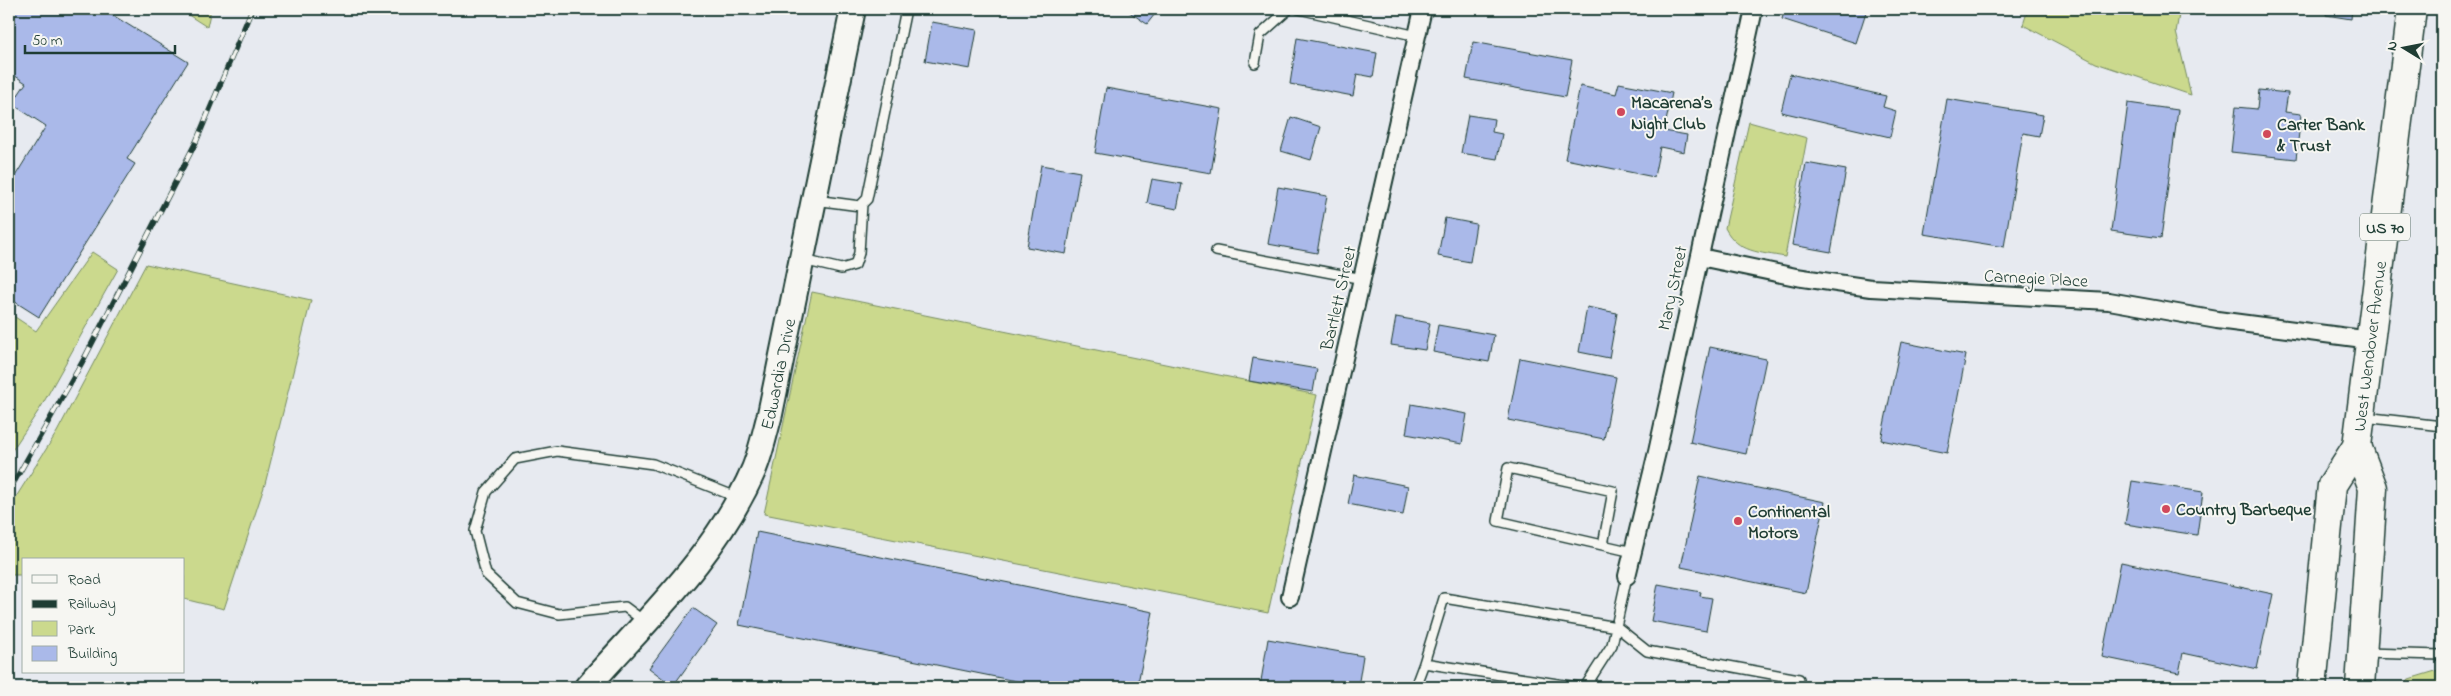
<svg xmlns="http://www.w3.org/2000/svg" width="2451" height="696" viewBox="0 0 2451 696" font-family="'Indie Flower',sans-serif">
<style>
.green{fill:#cbd98d;stroke:#758b60}
.building{fill:#aab9e9;stroke:#1f3d34}
.lines{fill:none;stroke-linecap:round;stroke-linejoin:round}
.lane-casing{stroke:#1f3d34;stroke-width:12}
.street-casing{stroke:#1f3d34;stroke-width:20}
.secondary-casing{stroke:#1f3d34;stroke-width:28}
.highway-casing{stroke:#1f3d34;stroke-width:31}
.lane{stroke:#f6f6f2;stroke-width:9}
.street{stroke:#f6f6f2;stroke-width:16}
.secondary{stroke:#f6f6f2;stroke-width:24}
.highway{stroke:#f6f6f2;stroke-width:28}
.rail-casing{stroke:#1f3d34;stroke-width:5.5}
.rail{stroke:#f6f6f2;stroke-width:4;stroke-dasharray:11;stroke-linecap:butt}
.poi-dot{fill:#d1495b;stroke:#f6f6f2;stroke-width:2}
.labels{text-anchor:middle;stroke-width:4;stroke-linejoin:round;paint-order:stroke}
.shield{fill:#f6f6f2;stroke:#60746d;stroke-width:1}
.shield-label{font-size:16px;font-weight:bold;fill:#1f3d34}
.poi-label{font-size:18px;font-weight:bold;fill:#1f3d34;stroke:#f6f6f2;text-anchor:start}
.street-label{font-size:18px;fill:#1f3d34;stroke:#f6f6f2}
</style>
<rect width="100%" height="100%" fill="#e7eaf0"/>
<filter id="ink" filterUnits="userSpaceOnUse"><feTurbulence type="fractalNoise" baseFrequency=".02" numOctaves="2"/><feDisplacementMap in="SourceGraphic" scale="10" xChannelSelector="R" yChannelSelector="G"/><feConvolveMatrix kernelMatrix="1 2 1 2 8 2 1 2 1" color-interpolation-filters="sRGB"/></filter>
<g filter="url(#ink)">
<path class="green" d="M179 9H211L207 27Z
M2028 9H2180L2176 32 2191 95 2096 63 2023 25Z
M1749 122 1807 138 1785 257C1760 252 1738 253 1725 228Z
M92 252 118 269 41 407 9 455V313L36 331Z
M146 264 311 300 265 484 224 609 184 599V560H24V575H9V508L57 432Z
M812 292 1317 395 1268 613 764 514Z
M2442 669V687H2397L2409 679Z"/>
<path class="building" d="M9 9H103L188 62 127 159 135 164 39 317 9 298V186L46 126 12 104 26 83 9 72Z
M1125 9H1159L1147 24Z
M1785 9H1867L1856 43 1782 19Z
M2327 9H2352L2351 19 2326 15Z
M932 22 977 30 970 69 925 61Z
M1297 38 1377 53 1373 77 1357 74 1353 96 1290 84Z
M1473 42 1572 60 1565 97 1466 79Z
M1790 74 1886 96 1883 107 1896 111 1890 137 1781 112Z
M1619 83 1672 93 1664 131 1687 135 1684 152 1660 147 1654 177 1565 159 1580 86 1616 94Z
M1106 88 1222 109 1211 173 1095 153Z
M2259 90 2288 93 2285 112 2301 114 2296 159 2231 152 2236 107 2257 109Z
M1947 99 2043 115 2039 136 2023 133 2004 247 1924 234Z
M2128 103 2178 110 2161 238 2111 231Z
M1468 115 1494 119 1492 132 1502 134 1497 159 1461 153Z
M1291 117 1321 127 1311 160 1281 151Z
M1806 163 1846 170 1831 252 1792 245Z
M1041 165 1080 172 1066 254 1027 247Z
M1152 179 1182 184 1177 209 1147 203Z
M1278 187 1327 196 1317 253 1268 244Z
M1445 218 1476 224 1470 262 1438 256Z
M1587 307 1617 313 1609 358 1579 352Z
M1396 317 1430 323 1425 350 1391 345Z
M1438 325 1494 335 1489 362 1433 352Z
M1901 342 1966 355 1947 453 1881 440Z
M1710 347 1766 359 1746 454 1690 442Z
M1253 358 1317 369 1313 392 1249 381Z
M1520 358 1616 377 1604 439 1508 420Z
M1411 404 1467 414 1462 444 1406 434Z
M1354 475 1408 486 1403 515 1348 504Z
M1700 476 1825 502 1806 593 1681 567Z
M2132 481 2203 492 2197 535 2125 524Z
M757 532 1153 612 1137 687H1045L739 625Z
M2121 562 2273 594 2257 669 2183 653 2179 673 2102 657Z
M1658 584 1701 592 1700 596 1712 598 1706 631 1651 621Z
M693 608 717 625 673 686 649 668Z
M1268 639 1363 656 1358 687H1260Z"/>
<g class="lines">
<defs>
<path id="lane" d="M1299 9 1417 36
M1255 63 1260 35 1289 9
M815 200 860 206 867 199 906 9
M1216 251 1363 279
M803 260 841 269 855 265 859 253 862 204
M2364 417 2442 426
M1603 545 1613 491 1508 468 1498 521 1633 552
M645 622 625 607 559 614 517 603 486 574 475 531 486 492 515 459 557 451 653 464 739 498
M2364 653 2442 655
M1415 687 1424 663
M1577 687 1424 663 1444 598 1617 627 1647 651 1799 679
M1585 687 1612 645 1627 576"/>
<path id="street" d="M1700 257 1796 277 1871 288 2109 301 2217 320 2371 340
M1627 576 1657 452 1754 9
M1290 597 1423 9"/>
<g id="secondary">
<path id="s1" d="M587 687C647 619 717 555 754 469 761 452 765 432 770 414L853 9"/>
</g>
<g id="highway">
<path d="M2357 446 2373 488 2360 687"/>
<path id="s2" d="M2312 687 2332 485 2357 446 2412 9"/>
</g>
</defs>
<use href="#lane" class="lane-casing"/>
<use href="#street" class="street-casing"/>
<use href="#secondary" class="secondary-casing"/>
<use href="#highway" class="highway-casing"/>
<use href="#lane" class="lane"/>
<use href="#street" class="street"/>
<use href="#secondary" class="secondary"/>
<use href="#highway" class="highway"/>
<defs>
<path id="rail" d="M9 491 84 359 196 142 252 9"/>
</defs>
<use href="#rail" class="rail-casing"/>
<use href="#rail" class="rail"/>
</g>
</g>
<g class="poi-dot">
<circle cx="1621" cy="112" r="5"/>
<circle cx="2267" cy="134" r="5"/>
<circle cx="2166" cy="509" r="5"/>
<circle cx="1738" cy="521" r="5"/>
</g>
<g class="labels">
<rect class="shield" x="2360" y="213.5" width="50" height="27" rx="4"/>
<g class="shield-label">
<text x="2385" y="233">US 70</text>
</g>
<g class="poi-label">
<text x="1631" y="108">Macarena’s<tspan x="1631" dy="21">Night Club</tspan></text>
<text x="2277" y="130">Carter Bank<tspan x="2277" dy="21">&amp; Trust</tspan></text>
<text x="2176" y="515">Country Barbeque</text>
<text x="1748" y="517">Continental<tspan x="1748" dy="21">Motors</tspan></text>
</g>
<g class="street-label">
<text transform="translate(2036 278) rotate(3)" y="6">Carnegie Place</text>
<text transform="translate(1672 288) rotate(-78)" y="6">Mary Street</text>
<text transform="translate(1338 298) rotate(-77)" y="6">Bartlett Street</text>
<text dy="6" stroke="none"><textPath href="#s2" startOffset="350">West Wendover Avenue</textPath></text>
<text dy="6" stroke="none"><textPath href="#s1" startOffset="374">Edwardia Drive</textPath></text>
</g>
</g>
<rect width="2451" height="696" fill="none" stroke="#f6f6f2" stroke-width="30"/>
<rect x="15" y="15" width="2421" height="666" fill="none" stroke="#1f3d34" stroke-width="2" filter="url(#ink)"/>
<rect x="22" y="558" width="162" height="115" fill="#f6f6f2" stroke="#a0aca6"/>
<rect x="32" y="575" width="25" height="8" fill="#f6f6f2" stroke="#a0aca6"/>
<text x="68" y="584" font-size="15" fill="#1f3d34">Road</text>
<rect x="32" y="600" width="25" height="8" fill="#1f3d34" stroke="#a0aca6"/>
<text x="68" y="608" font-size="15" fill="#1f3d34">Railway</text>
<rect x="32" y="621" width="25" height="15" fill="#cbd98d" stroke="#a0aca6"/>
<text x="68" y="634" font-size="15" fill="#1f3d34">Park</text>
<rect x="32" y="646" width="25" height="15" fill="#aab9e9" stroke="#a0aca6"/>
<text x="68" y="658" font-size="15" fill="#1f3d34">Building</text>
<g transform="translate(2404 48) rotate(280)" stroke="#f6f6f2" stroke-width="4" paint-order="stroke">
<path d="M0-4L9 19L0 12L-9 19Z" fill="#1f3d34"/>
<text y="-8" font-size="14" font-weight="bold" text-anchor="middle" fill="#1f3d34">N</text>
</g>
<path d="M25 45v8h150v-8" fill="none" stroke="#1f3d34" stroke-width="2.5"/>
<text x="32" y="45" font-size="15" fill="#1f3d34" stroke="#f6f6f2" stroke-width="4" paint-order="stroke">50 m</text>
</svg>
